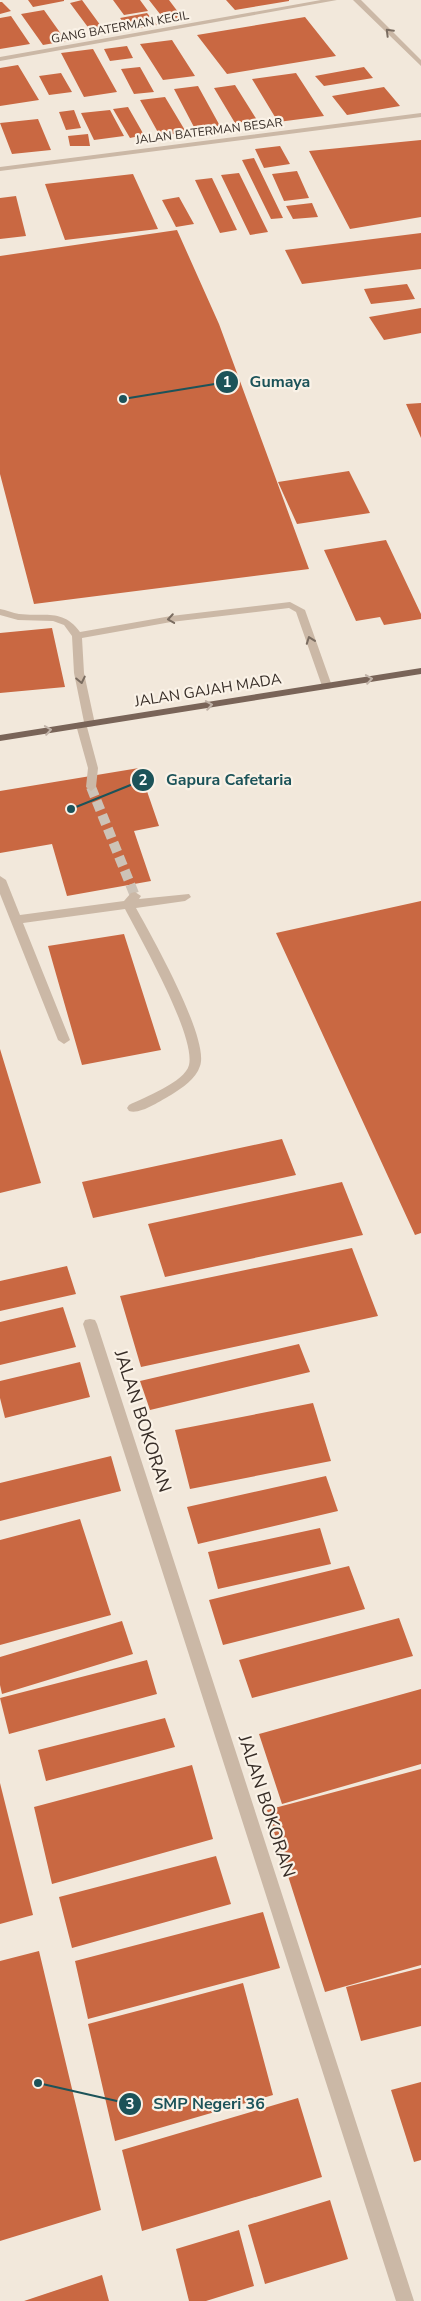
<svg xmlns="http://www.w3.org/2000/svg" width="421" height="2301" viewBox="0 0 421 2301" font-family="'Nunito Sans',sans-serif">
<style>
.building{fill:#c96842}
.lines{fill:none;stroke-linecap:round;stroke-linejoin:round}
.minor-tunnel{stroke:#cdc3b7;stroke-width:10;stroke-dasharray:10 5;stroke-linecap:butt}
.minor{fill:#cbb8a6;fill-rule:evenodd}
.major{fill:#796458;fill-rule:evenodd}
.oneway{stroke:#7a6c60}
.oneway2{stroke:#c0b2a7}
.labels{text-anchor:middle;stroke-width:4.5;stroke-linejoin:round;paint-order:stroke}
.far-street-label{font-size:12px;fill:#372d27;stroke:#faf2e7}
.street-label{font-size:15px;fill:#372d27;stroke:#faf2e7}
.near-street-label{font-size:18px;fill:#372d27;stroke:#faf2e7}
.leader{fill:none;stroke:#1c5359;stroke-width:2}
.callout-dot{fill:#1c5359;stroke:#faf2e7;stroke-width:2}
.mark-label{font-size:15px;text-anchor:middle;font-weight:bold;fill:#fff}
.callout-label{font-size:16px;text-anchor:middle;font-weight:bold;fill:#1c5359;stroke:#faf2e7;stroke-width:4.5;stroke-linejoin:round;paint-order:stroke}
</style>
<rect width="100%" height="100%" fill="#f2e8db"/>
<path class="building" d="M28 0H64V1L33 7Z
M82 0 106 33 93 34 70 3Z
M113 0H140L148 11 124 15Z
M149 0H169L184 20 167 23Z
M226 0H289V1L235 10Z
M0 2H2L11 11 0 14Z
M44 10 66 41 43 45 21 14Z
M147 13 157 25 130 30 120 18Z
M11 16 30 44 0 49V18Z
M305 17 336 56 227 74 197 35Z
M172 40 195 76 163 80 140 44Z
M127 46 133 58 110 61 104 49Z
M93 49 117 92 84 97 61 53Z
M18 65 39 100 0 106V68Z
M140 67 154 92 134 94 121 69Z
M364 67 373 78 324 86 315 76Z
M61 73 72 92 49 95 39 76Z
M296 73 324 116 278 122 252 79Z
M235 85 257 120 235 123 214 88Z
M198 86 220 126 195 129 174 89Z
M384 87 400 106 347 115 332 96Z
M165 97 186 132 160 136 140 100Z
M128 107 144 135 130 138 113 109Z
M74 110 81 128 66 130 59 112Z
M110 110 124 136 94 140 81 113Z
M38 119 51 150 12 154 0 123Z
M88 134 90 146H70L68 136Z
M421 140V217L350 229 309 151Z
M280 146 290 164 264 168 255 149Z
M254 158 283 218 271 219 242 160Z
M297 171 309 198 284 201 272 174Z
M239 173 268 232 250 235 221 175Z
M133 174 158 229 65 240 45 184Z
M212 178 237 230 220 233 195 180Z
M16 196 26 236 0 239V198Z
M179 197 194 224 176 227 162 200Z
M312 203 318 217 293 219 286 206Z
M177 230 219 324 309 569 34 604 0 474V256Z
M421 233V269L302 284 285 250Z
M407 284 415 299 371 304 364 289Z
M421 308V333L384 340 369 317Z
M421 403V438L406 404Z
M349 471 370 513 297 524 278 482Z
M386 540 421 614V619L384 625 380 617 356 621 324 550Z
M52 628 65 687 0 693V633Z
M139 768 159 826 134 831 151 881 67 896 52 844 0 853V791Z
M421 901V1233L415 1235 276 933Z
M124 934 161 1050 82 1065 48 946Z
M0 1049 41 1183 0 1193Z
M282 1139 296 1175 93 1218 82 1182Z
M342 1182 363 1235 165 1277 148 1224Z
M352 1248 378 1316 141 1367 120 1296Z
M67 1266 76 1294 0 1311V1281Z
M63 1307 76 1347 0 1365V1322Z
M299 1344 310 1372 150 1410 140 1381Z
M80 1362 90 1397 5 1418 0 1398V1381Z
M313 1403 331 1461 190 1489 175 1430Z
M111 1456 121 1491 0 1521V1483Z
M326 1476 338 1511 198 1544 187 1507Z
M80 1519 111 1615 0 1645V1540Z
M320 1528 331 1564 218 1589 208 1552Z
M349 1566 365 1609 223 1645 209 1600Z
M399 1618 413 1656 252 1698 239 1660Z
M122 1621 133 1654 2 1694 0 1685V1657Z
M147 1660 157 1694 9 1734 0 1698Z
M421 1689V1764L282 1804 259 1734Z
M165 1718 175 1747 46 1781 38 1750Z
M192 1765 213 1839 52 1884 34 1807Z
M421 1769V1965L325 1992 267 1810Z
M0 1783 33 1915 0 1924Z
M216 1856 231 1904 72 1948 59 1897Z
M263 1912 280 1968 88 2019 75 1961Z
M39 1951 101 2210 0 2241V1961Z
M421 1968V2026L361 2041 346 1987Z
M243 1983 273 2095 115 2141 88 2024Z
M421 2082V2160L414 2162 391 2090Z
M298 2098 322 2177 142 2231 122 2150Z
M330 2200 348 2259 265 2284 248 2225Z
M239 2230 254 2286 206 2301H189L176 2249Z
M102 2275 109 2301H24Z"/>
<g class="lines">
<path class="minor-tunnel" d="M91 787 135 896"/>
<path class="minor" d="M321 0H337L0 61V57Z
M353 0H361L421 60V66Z
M421 113V117L0 171V167Z
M290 602 305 610 332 686 331 688 327 689 322 686 296 612 289 608 171 622 82 638 84 673 95 724 94 726 87 727 98 768 96 787 91 791 86 787 88 768 76 725 77 723 84 722 74 673 72 636 64 625 53 621 18 620 0 615V609C6 610 13 613 19 614 44 617 63 608 80 632L171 616Z
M0 876 6 880 20 915 124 901 131 893 135 892 141 896 139 899 189 894 191 897 185 901 136 908C151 935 210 1039 200 1066 196 1079 182 1088 171 1095 160 1101 140 1115 129 1111L127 1108 129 1105C143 1098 185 1082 189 1065 196 1036 140 938 125 909L23 923 70 1040 64 1044 58 1040 0 894Z
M90 1319 95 1320 97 1324 414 2301H396L83 1324 85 1320Z"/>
<path class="major" d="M421 668V674L0 741V735Z"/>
</g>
<defs><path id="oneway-chevron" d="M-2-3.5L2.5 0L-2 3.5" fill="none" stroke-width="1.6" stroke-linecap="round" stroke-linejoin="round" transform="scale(1.25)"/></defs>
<g class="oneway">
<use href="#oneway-chevron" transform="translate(389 32) rotate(-135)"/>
<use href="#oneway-chevron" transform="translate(171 619) rotate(171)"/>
<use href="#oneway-chevron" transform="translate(310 640) rotate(-110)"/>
<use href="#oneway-chevron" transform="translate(81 680) rotate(78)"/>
</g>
<g class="oneway2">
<use href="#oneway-chevron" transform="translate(369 679) rotate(-9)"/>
<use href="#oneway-chevron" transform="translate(209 705) rotate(-9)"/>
<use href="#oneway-chevron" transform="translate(48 730) rotate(-9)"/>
</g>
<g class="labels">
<g class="far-street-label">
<text transform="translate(120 27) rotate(-10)" y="4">GANG BATERMAN KECIL</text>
<text transform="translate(209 131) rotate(-7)" y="4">JALAN BATERMAN BESAR</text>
</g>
<g class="street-label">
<text transform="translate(208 690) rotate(-9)" y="5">JALAN GAJAH MADA</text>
</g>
<g class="near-street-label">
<text transform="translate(143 1421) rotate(72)" y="6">JALAN BOKORAN</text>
<text transform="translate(267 1806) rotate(72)" y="6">JALAN BOKORAN</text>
</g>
</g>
<path class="leader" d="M123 399L227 382M71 809L143 780M38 2083L130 2104"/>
<g class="callout-dot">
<circle cx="123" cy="399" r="5"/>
<circle cx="71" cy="809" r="5"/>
<circle cx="38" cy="2083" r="5"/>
<circle cx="227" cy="382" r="12"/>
<circle cx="143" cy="780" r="12"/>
<circle cx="130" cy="2104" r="12"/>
</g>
<g class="mark-label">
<text x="227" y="387">1</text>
<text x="143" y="785">2</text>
<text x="130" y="2109">3</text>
</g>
<g class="callout-label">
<text x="280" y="387">Gumaya</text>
<text x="229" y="785">Gapura Cafetaria</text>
<text x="209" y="2109">SMP Negeri 36</text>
</g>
</svg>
